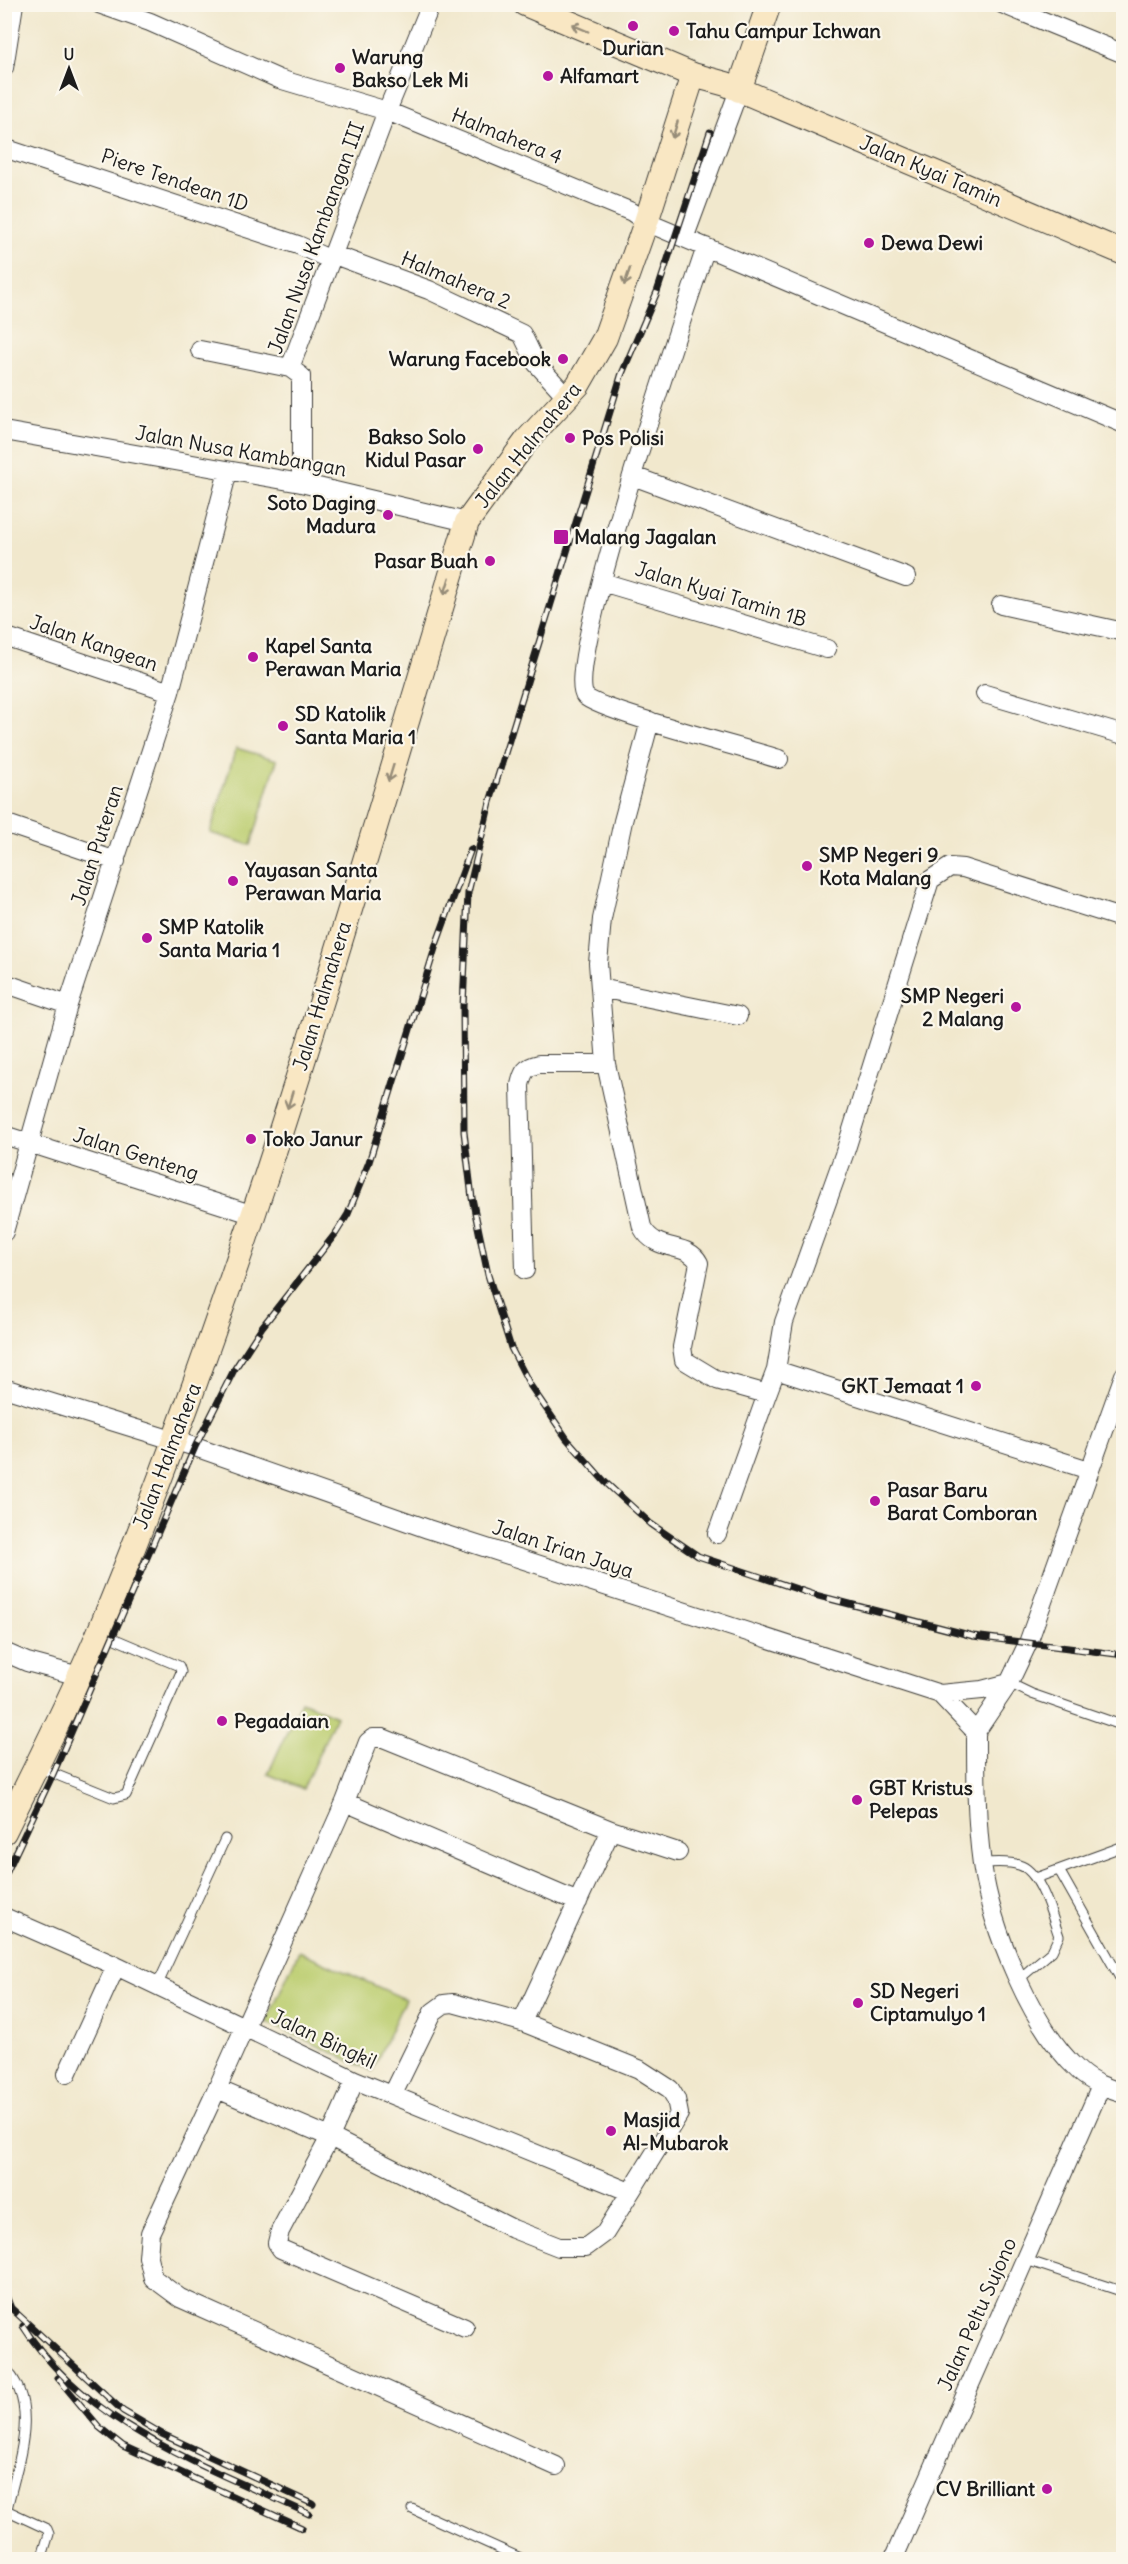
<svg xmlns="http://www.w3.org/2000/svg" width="1128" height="2564" viewBox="0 0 1128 2564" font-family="Delius,sans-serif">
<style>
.green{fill:#bccd6f;stroke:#6c7446;stroke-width:1.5}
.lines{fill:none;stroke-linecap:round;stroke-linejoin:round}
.lane-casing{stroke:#3c3b37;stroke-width:11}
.street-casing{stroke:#3c3b37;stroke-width:20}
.secondary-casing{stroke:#3c3b37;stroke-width:26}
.lane{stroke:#fff;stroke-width:9}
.street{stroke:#fff;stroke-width:18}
.secondary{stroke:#f9e7c3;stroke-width:24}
.rail-casing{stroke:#1c1c1c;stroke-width:7}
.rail{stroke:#fbf7ec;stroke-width:4.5;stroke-dasharray:14;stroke-linecap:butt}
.oneway{stroke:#968c78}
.poi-dot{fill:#b5179e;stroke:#fbf7ec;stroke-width:2}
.labels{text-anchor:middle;stroke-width:4.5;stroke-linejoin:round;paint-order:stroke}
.poi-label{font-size:20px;font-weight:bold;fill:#1c1c1c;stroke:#fbf7ec;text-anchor:start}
.street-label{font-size:20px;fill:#1c1c1c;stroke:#fbf7ec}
</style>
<rect width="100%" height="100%" fill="#fbf7ec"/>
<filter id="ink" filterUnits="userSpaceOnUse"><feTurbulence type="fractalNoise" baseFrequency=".0167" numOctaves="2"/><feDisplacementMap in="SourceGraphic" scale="12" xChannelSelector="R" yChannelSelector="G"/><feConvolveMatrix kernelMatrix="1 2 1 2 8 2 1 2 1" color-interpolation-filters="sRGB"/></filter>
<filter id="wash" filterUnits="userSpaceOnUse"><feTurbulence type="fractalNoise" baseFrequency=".008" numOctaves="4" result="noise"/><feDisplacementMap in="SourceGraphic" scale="24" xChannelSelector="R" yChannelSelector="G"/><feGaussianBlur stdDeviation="1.35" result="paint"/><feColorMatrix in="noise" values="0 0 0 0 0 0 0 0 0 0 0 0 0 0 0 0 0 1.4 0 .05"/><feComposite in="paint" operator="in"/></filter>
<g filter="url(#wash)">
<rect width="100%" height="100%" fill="#f1e8cd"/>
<path class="green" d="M236 748 277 760 251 845 210 833Z
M301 1701 336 1716 303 1789 268 1774Z
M299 1951 405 1999 372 2071 266 2022Z"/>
</g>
<g filter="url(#ink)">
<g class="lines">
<defs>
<path id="lane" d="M1009 1683 1032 1694 1124 1726
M37 1767 114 1798 126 1795 181 1672 179 1666 101 1633
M982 1863C994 1863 1008 1861 1019 1865 1041 1871 1052 1917 1059 1936L1052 1951 1019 1979
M1059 1870 1124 1985
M1036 1878 1124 1846
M157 1986 225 1839
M1026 2260 1124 2292
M4 2367C42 2405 17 2463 7 2509
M4 2509 47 2529 49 2534 41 2560
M412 2509 525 2560"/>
<path id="street" d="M99 4 150 22 279 79 387 111 632 212 646 222 1124 424
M1002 4 1124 54
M4 68 14 4
M4 148 298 245 329 259
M685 236 739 90
M706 247C688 302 562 669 585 696 597 710 751 750 779 759
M332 254 429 290 522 334 536 363 568 398
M200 350 290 368 301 376V483
M290 368 387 111 431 4
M4 431 301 483 467 522
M633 476 906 577
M602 582 827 649
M1001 605 1124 632
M4 636 170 692
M985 694 1124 735
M650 721 623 821 602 919 598 963 606 1064 642 1227C656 1254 688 1241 699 1263L682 1347 684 1360 717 1380 767 1394 776 1370 784 1322 846 1149 930 880 950 867 963 868 1124 919
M4 823 116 861
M4 983 68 1005
M600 988 738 1016
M4 1135 254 1215
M4 1232 68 1005 170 692 228 471
M525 1270 520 1085C523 1072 525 1067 539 1064H606
M776 1370 1089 1470
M4 1388 195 1447 428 1529 940 1694 982 1690 1009 1683
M717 1534 767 1394
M4 1652 27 1662 79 1676
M940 1694 976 1732
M976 1732C976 1775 976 1821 982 1864 991 1928 1031 2027 1079 2071 1092 2083 1107 2088 1124 2093
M976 1732 1009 1683 1028 1643 1124 1375
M345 1802 578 1902
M611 1830 678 1852
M4 1917 116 1966 355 2080 630 2192
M67 2074 116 1966
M355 2080 330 2137 280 2231 277 2243 281 2249 465 2328
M217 2089 150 2233 148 2257 153 2278 180 2298 556 2466
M393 2094 433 2012 444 2004 453 2003 522 2022 639 2069 670 2089 676 2099 679 2114 605 2233 586 2247H559L513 2229 330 2137 217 2089 345 1802 368 1742 373 1738H383L611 1830 522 2022
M893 2560 1101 2086"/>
<path id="secondary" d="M525 4 693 75 726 84 1124 253
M739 90 769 4
M4 1832C37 1765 71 1699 100 1630 249 1270 354 894 467 522L527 440 578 385 605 338 646 222 693 75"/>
</defs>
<use href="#lane" class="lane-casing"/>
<use href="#street" class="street-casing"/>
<use href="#secondary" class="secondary-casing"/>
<use href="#lane" class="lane"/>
<use href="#street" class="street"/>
<use href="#secondary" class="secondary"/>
<defs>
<path id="rail" d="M710 132 657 292 621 376 490 802 468 893 463 1006 464 1132 472 1198 488 1275 511 1348 530 1385 567 1439 605 1482 651 1524 698 1556 815 1595 973 1636 1124 1655
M4 1878 53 1774 195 1447 234 1370 262 1327 336 1233 348 1214 369 1162 436 945 471 849
M4 2291 11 2308 123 2411 162 2434 313 2504
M23 2326C86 2426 206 2466 309 2514
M58 2378 99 2427 123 2446 302 2528"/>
</defs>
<use href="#rail" class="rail-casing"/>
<use href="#rail" class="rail"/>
</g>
<defs><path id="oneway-shaft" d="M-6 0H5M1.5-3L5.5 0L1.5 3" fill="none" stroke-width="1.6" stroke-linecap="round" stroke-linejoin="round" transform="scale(1.5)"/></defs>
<g class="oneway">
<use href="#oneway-shaft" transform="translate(580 28) rotate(-157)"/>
<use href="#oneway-shaft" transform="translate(675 130) rotate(107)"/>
<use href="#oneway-shaft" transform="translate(627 277) rotate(109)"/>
<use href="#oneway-shaft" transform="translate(447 586) rotate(107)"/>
<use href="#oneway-shaft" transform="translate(391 773) rotate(107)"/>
<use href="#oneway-shaft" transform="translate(290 1100) rotate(107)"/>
</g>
</g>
<g class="poi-dot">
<circle cx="633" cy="26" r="6"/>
<circle cx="674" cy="31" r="6"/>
<circle cx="340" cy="68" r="6"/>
<circle cx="548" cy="76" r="6"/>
<circle cx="869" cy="243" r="6"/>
<circle cx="563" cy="359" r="6"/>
<circle cx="570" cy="438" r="6"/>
<circle cx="478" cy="449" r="6"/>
<circle cx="388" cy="515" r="6"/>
<rect x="553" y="529" width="16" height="16" rx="3"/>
<circle cx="490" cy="561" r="6"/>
<circle cx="253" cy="657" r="6"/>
<circle cx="283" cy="726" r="6"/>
<circle cx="807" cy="866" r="6"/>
<circle cx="233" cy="881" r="6"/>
<circle cx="147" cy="938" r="6"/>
<circle cx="1016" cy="1007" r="6"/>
<circle cx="251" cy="1139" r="6"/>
<circle cx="976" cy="1386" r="6"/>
<circle cx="875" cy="1501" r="6"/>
<circle cx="222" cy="1721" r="6"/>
<circle cx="857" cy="1800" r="6"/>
<circle cx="858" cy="2003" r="6"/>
<circle cx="611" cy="2131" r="6"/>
<circle cx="1047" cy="2489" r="6"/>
</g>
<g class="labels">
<g class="poi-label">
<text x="686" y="38">Tahu Campur Ichwan</text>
<text x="633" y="55" text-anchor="middle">Durian</text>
<text x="352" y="64">Warung<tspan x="352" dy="23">Bakso Lek Mi</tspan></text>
<text x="560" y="83">Alfamart</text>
<text x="881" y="250">Dewa Dewi</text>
<text x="551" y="366" text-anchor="end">Warung Facebook</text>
<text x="466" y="444" text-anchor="end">Bakso Solo<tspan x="466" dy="23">Kidul Pasar</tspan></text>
<text x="582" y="445">Pos Polisi</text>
<text x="376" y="510" text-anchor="end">Soto Daging<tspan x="376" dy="23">Madura</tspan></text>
<text x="574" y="544">Malang Jagalan</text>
<text x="478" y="568" text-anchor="end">Pasar Buah</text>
<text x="265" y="653">Kapel Santa<tspan x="265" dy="23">Perawan Maria</tspan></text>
<text x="295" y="721">SD Katolik<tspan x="295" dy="23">Santa Maria 1</tspan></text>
<text x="819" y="862">SMP Negeri 9<tspan x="819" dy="23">Kota Malang</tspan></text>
<text x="245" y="877">Yayasan Santa<tspan x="245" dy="23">Perawan Maria</tspan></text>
<text x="159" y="934">SMP Katolik<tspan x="159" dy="23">Santa Maria 1</tspan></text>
<text x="1004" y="1003" text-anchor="end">SMP Negeri<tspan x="1004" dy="23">2 Malang</tspan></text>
<text x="263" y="1146">Toko Janur</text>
<text x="964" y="1393" text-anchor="end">GKT Jemaat 1</text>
<text x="887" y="1497">Pasar Baru<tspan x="887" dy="23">Barat Comboran</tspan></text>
<text x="234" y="1728">Pegadaian</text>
<text x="869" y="1795">GBT Kristus<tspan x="869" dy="23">Pelepas</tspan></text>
<text x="870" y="1998">SD Negeri<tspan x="870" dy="23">Ciptamulyo 1</tspan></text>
<text x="623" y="2127">Masjid<tspan x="623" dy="23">Al-Mubarok</tspan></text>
<text x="1035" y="2496" text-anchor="end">CV Brilliant</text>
</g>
<g class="street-label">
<text transform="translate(507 136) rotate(22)" y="7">Halmahera 4</text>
<text transform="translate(931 171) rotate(23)" y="7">Jalan Kyai Tamin</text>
<text transform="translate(175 180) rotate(19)" y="7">Piere Tendean 1D</text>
<text transform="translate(316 238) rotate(-70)" y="7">Jalan Nusa Kambangan III</text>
<text transform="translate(456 280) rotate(23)" y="7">Halmahera 2</text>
<text transform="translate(528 445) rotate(-51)" y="7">Jalan Halmahera</text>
<text transform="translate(241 451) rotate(10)" y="7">Jalan Nusa Kambangan</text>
<text transform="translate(721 594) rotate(17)" y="7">Jalan Kyai Tamin 1B</text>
<text transform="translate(94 643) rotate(19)" y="7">Jalan Kangean</text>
<text transform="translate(97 845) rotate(-72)" y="7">Jalan Puteran</text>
<text transform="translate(322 996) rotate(-73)" y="7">Jalan Halmahera</text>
<text transform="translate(136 1154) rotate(18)" y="7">Jalan Genteng</text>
<text transform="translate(167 1456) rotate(-69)" y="7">Jalan Halmahera</text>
<text transform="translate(563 1549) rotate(18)" y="7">Jalan Irian Jaya</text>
<text transform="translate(324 2039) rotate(25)" y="7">Jalan Bingkil</text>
<text transform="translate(977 2314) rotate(-66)" y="7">Jalan Peltu Sujono</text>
</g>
</g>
<rect width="1128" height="2564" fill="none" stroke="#fbf7ec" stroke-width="24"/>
<g transform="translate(69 69)" stroke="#fbf7ec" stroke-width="4.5" paint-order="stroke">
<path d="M0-4.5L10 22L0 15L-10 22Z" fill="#1c1c1c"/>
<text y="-9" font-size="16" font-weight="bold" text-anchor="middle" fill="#1c1c1c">U</text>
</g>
</svg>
